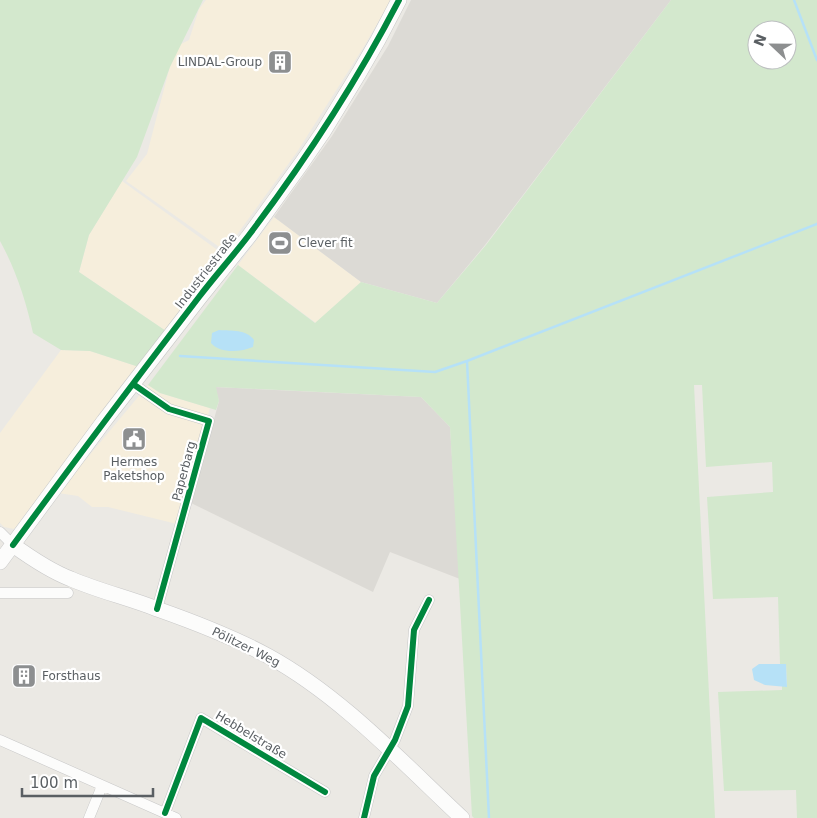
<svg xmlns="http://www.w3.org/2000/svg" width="817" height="818" viewBox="0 0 817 818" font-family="'DejaVu Sans',sans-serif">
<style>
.commercial{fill:#f6eedc}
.industrial{fill:#dcdad5}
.green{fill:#d3e8cd;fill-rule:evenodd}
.water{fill:#b6e1f7}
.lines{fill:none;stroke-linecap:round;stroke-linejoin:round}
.stream{stroke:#b6e1f7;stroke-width:2.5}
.street-casing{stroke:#c7c7c7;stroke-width:11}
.secondary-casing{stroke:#c8c8c8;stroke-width:16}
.street{stroke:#fcfcfb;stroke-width:10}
.secondary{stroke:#fcfcfb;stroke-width:15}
.cycleway-casing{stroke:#fff;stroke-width:9}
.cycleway{stroke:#00873e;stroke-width:6}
.labels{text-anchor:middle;stroke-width:4.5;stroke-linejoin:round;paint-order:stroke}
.poi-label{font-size:12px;fill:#5a5f63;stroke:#fff;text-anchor:start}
.street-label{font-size:12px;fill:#5a5f63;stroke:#fff}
</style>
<rect width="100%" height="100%" fill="#ebe9e4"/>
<path class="commercial" d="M206 0H391L363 48 297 152 225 251 126 181 147 154 175 47 189 40 199 9Z
M122 181 223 254 166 331 79 272 89 235Z
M274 217 361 282 316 323 238 265Z
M61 350 90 351 139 367 14 529 4 527 0 523V433Z
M148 385 160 393 210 408 177 524 108 507H92L78 496 58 493Z"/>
<path class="industrial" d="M411 0H671L485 245 437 303 361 282 274 217 332 136 388 46Z
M215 387 421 397 450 427 460 579 390 552 373 592 191 503 219 401Z"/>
<path class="green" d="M0 0H203L170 67 137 157 89 235 79 272 166 331 139 367 90 351 61 350 33 333C26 301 16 270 0 241Z
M671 0H817V818H797L796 790 724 791 718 692 782 690V686H787L786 664H780L778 597 713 599 707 497 773 492 772 462 706 467 702 385H694L715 818H474L472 816 450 427 421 397 216 387 219 401 216 410 160 393 148 385 238 265 315 323 361 282 437 303 486 245ZM757 30H787V60H757Z"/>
<path class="water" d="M219 330C232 331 246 329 254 340L253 347C241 352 220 354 211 343L212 333Z
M759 664H786L787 687 765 685 754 680 752 669Z"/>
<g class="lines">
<path class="stream" d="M794 0 817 60
M180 356 435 372 467 361 817 224
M467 361 489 818"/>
<defs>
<path id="street" d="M133 384 169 409 209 421 157 609
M0 532 13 545
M0 593H68
M0 740 176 818
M165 813 201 718 325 792
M89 818 102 786
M364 818 374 776 395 740 408 706 414 630 429 600"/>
<path id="secondary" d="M13 545C31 558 50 571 71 579 99 591 129 598 157 609 194 622 233 637 268 656 341 696 402 762 462 818
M0 562 104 421 200 297 249 236 301 164 323 132 359 73 378 40 399 0"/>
</defs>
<use href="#street" class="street-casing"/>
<use href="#secondary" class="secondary-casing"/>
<use href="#street" class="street"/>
<use href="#secondary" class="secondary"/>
<defs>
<path id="cycleway" d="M133 384 169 409 209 421 157 609
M13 545C74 462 136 379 199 297 215 276 233 256 249 235 305 161 356 83 399 0
M165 813 201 718 325 792
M364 818 374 776 395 740 408 706 414 630 429 600"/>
</defs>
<use href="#cycleway" class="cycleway-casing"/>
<use href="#cycleway" class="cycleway"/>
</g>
<defs>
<symbol id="building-square" viewBox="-11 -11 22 22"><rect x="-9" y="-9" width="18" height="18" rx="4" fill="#8d8f90" stroke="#fff"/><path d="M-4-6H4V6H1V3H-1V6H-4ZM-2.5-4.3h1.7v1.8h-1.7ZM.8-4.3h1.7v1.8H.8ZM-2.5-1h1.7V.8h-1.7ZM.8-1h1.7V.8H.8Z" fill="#fff"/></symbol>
<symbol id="stadium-square" viewBox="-11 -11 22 22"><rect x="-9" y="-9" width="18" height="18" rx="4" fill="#8d8f90" stroke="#fff"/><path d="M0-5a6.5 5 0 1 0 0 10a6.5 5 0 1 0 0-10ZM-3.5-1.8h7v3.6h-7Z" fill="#fff"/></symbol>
<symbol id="civic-square" viewBox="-11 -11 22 22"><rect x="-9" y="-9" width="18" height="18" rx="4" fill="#8d8f90" stroke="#fff"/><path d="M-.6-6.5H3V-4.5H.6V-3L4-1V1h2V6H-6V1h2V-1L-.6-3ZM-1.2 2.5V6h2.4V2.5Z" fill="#fff"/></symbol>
</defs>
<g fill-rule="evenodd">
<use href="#building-square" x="266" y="48" width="28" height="28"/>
<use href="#stadium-square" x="266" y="229" width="28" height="28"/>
<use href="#civic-square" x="120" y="425" width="28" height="28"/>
<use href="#building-square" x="10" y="662" width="28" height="28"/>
</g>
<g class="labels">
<g class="poi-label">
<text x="262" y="66" text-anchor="end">LINDAL-Group</text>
<text x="298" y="247">Clever fit</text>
<text x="134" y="466" text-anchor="middle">Hermes<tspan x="134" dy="14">Paketshop</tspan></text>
<text x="42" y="680">Forsthaus</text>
</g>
<g class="street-label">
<text transform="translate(206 271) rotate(-52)" y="4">Industriestraße</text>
<text transform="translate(184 471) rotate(-75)" y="4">Paperbarg</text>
<text transform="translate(246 647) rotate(26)" y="4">Pölitzer Weg</text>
<text transform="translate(251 735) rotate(31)" y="4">Hebbelstraße</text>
</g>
</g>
<g transform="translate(772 45) rotate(292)"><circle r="24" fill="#ffffff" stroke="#bdbfc1"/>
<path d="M0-4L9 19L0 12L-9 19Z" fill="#8d8f90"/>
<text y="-8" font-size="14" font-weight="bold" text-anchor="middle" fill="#5a5f63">N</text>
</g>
<path d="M22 788v8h131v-8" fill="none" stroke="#5a5f63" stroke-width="2.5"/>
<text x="30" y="788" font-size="15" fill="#5a5f63" stroke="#ffffff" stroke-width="4" paint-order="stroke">100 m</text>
</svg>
